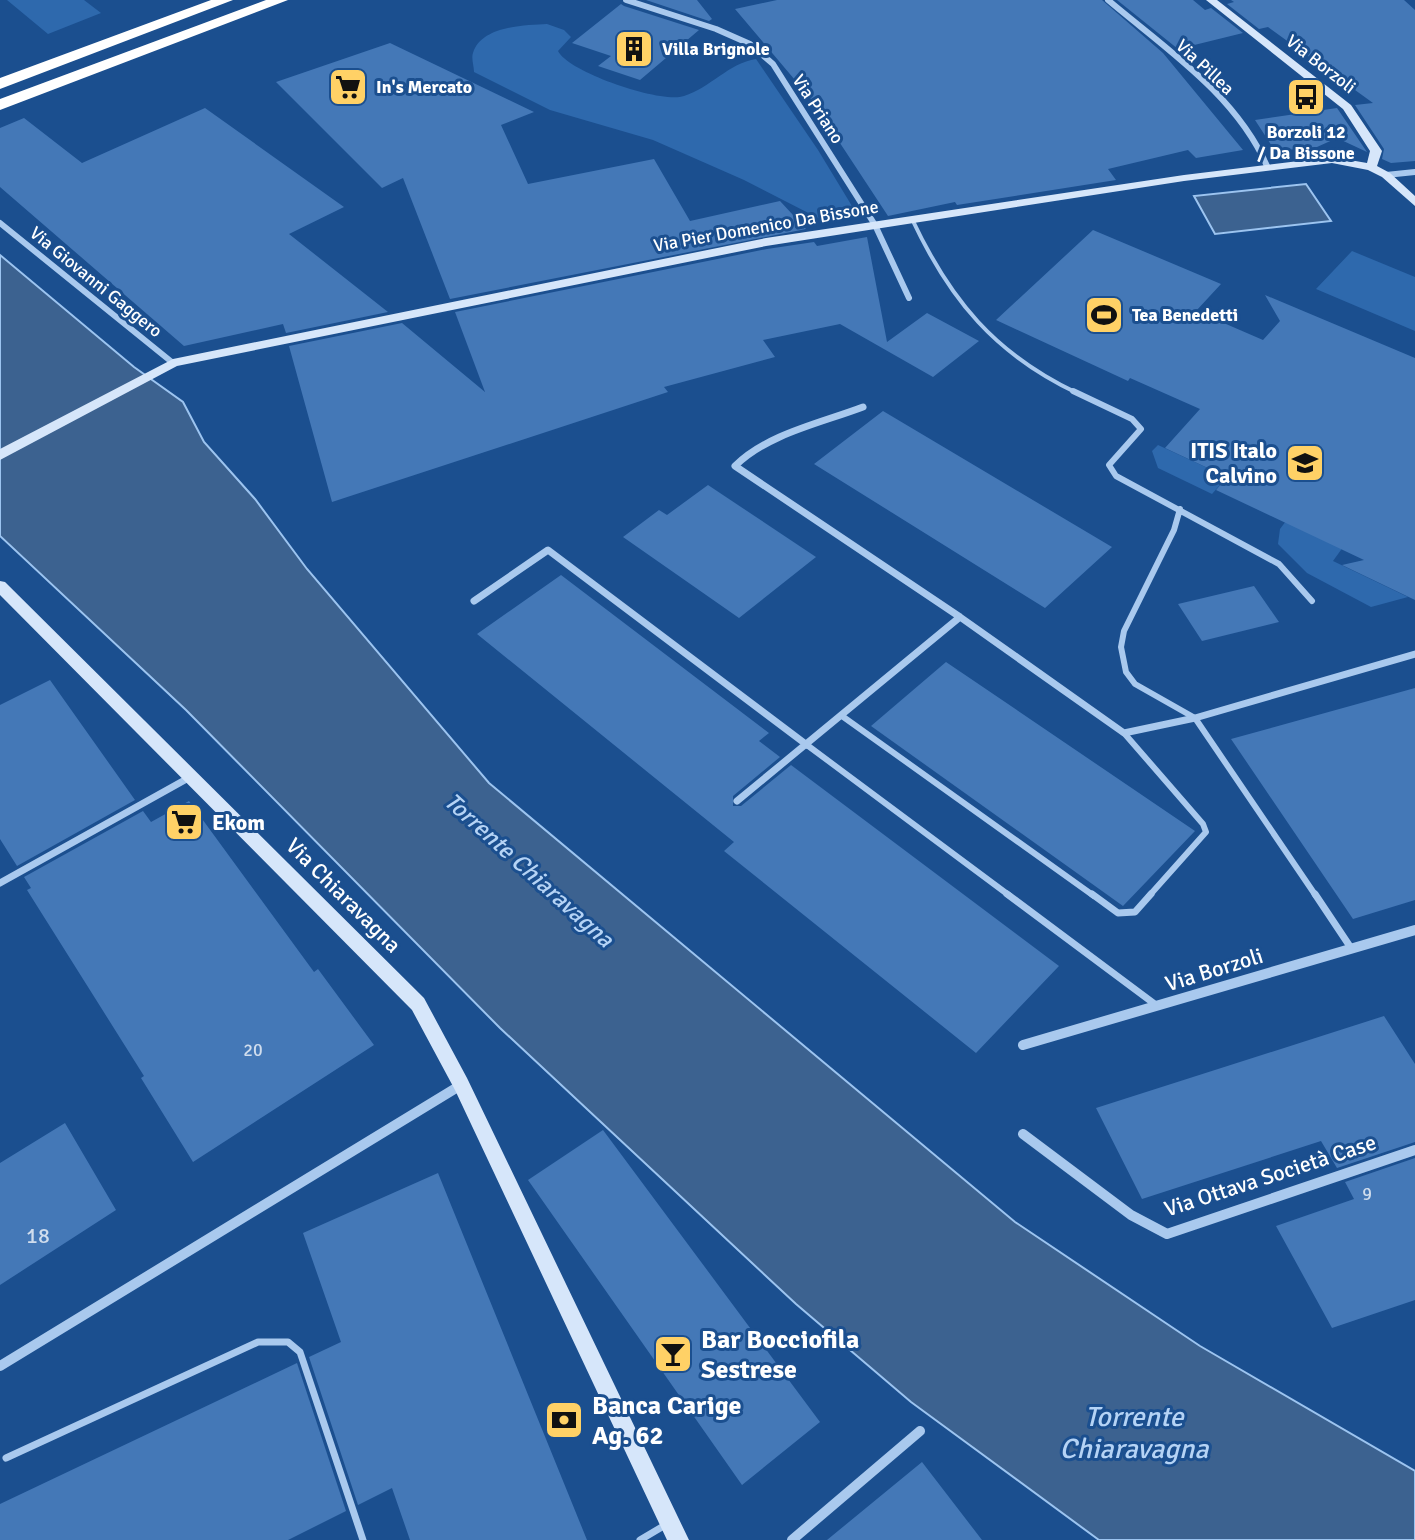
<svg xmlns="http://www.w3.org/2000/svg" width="1415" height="1540" viewBox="0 0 1415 1540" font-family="Signika,sans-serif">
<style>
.green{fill:#2e69ad}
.water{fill:#3c6290;stroke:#9cc4f0;stroke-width:2}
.building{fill:#4478b7}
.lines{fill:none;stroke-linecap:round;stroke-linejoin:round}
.lane-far2{stroke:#a9c9ee;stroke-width:4}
.lane-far1{stroke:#a9c9ee;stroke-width:6}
.lane{stroke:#a9c9ee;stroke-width:7}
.street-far2{stroke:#a9c9ee;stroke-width:6}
.street-far1{stroke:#a9c9ee;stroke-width:7}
.street{stroke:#a9c9ee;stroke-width:10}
.secondary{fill:#d6e6fa;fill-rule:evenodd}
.highway{fill:#fff;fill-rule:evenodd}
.labels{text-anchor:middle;stroke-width:6;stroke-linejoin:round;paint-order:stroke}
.far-poi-label{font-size:18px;font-weight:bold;fill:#fff;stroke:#1b4f8f;text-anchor:start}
.far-street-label{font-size:18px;fill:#fff;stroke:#1b4f8f}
.number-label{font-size:18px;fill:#d0dded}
.poi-label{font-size:22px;font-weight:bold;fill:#fff;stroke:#1b4f8f;text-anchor:end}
.street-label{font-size:22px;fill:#fff;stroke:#1b4f8f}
.near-number-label{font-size:22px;fill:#d0dded}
.water-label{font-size:24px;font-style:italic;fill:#b5d3f5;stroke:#1b4f8f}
.near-poi-label{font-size:26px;font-weight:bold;fill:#fff;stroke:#1b4f8f;text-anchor:start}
.near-water-label{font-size:28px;font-style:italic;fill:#b5d3f5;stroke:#1b4f8f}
</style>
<rect width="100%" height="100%" fill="#1b4f8f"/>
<path class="green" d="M7 0H84L101 13 48 34Z
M547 24 564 30 571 37 558 51C568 72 661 104 684 96 710 88 729 63 756 59L818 150 858 216 826 222 744 180 653 140 550 110 474 72C474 66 471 58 473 53 481 26 525 25 547 24Z
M1352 251 1415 277V331L1316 289Z
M1158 445 1227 477 1212 494 1158 468 1152 451Z
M1295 509 1351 536 1333 561 1408 597 1371 607 1307 573 1278 544 1280 529Z"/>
<path class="water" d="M1306 184 1331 221 1215 234 1194 196Z
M0 255 134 367 183 402 204 442 255 499 307 569 489 783 1015 1222 1200 1346 1415 1471V1540H1099L911 1402 796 1304 500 1028 186 710 0 536Z"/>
<path class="building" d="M646 0H697L712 19 709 21Z
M777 0H1102L1163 53 1243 150 1196 158 1188 150 1108 169 1116 180 957 205 955 202 888 216 811 99 735 9Z
M1117 0H1193L1205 10 1211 8 1243 33 1178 49Z
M1231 0H1404L1415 10V161L1391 163 1382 159 1384 149 1355 105 1373 103 1268 27 1259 29 1227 4 1234 2Z
M621 4 624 6 699 30 640 80 598 66 611 56 572 43Z
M390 43 534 112 501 125 528 184 654 159 690 221 780 201 806 229 450 299 403 178 382 188 276 82Z
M205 108 344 207 289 234 388 312 286 333 283 324 184 346 0 187V128L24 118 82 163Z
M1337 108 1367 152 1337 138 1317 147 1275 151 1255 120Z
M1093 230 1221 284 1196 311 1263 340 1280 321 1265 295 1415 358V600L1342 565 1364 560 1216 490 1227 477 1165 448 1200 409 1130 378 1128 381 996 320Z
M867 237 887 342 927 313 979 341 933 377 840 324 763 340 775 357 664 387 668 392 332 502 289 346 402 323 485 392 455 312 767 249 814 242 817 246Z
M883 411 1112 547 1045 608 814 464Z
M708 485 816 557 739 618 623 537 659 510 667 515Z
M561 575 769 733 759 741 780 757 733 796V806H741L791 765 1059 966 976 1053 724 851 734 842 477 634Z
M1254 586 1279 622 1202 641 1178 604Z
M946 662 1195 831 1123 906 871 726Z
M50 680 135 800 17 866 0 839V705Z
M1415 688V900L1353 919 1231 739Z
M189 801 314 972 318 969 374 1045 193 1162 141 1078 144 1076 27 890 31 888 24 877 143 811 151 822Z
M1384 1016 1415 1064V1142L1337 1168 1321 1141 1142 1199 1096 1108Z
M65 1123 116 1210 0 1285V1163Z
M603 1130 820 1422 742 1485 528 1180Z
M1415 1158V1300L1332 1328 1276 1226 1354 1199 1345 1182Z
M438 1173 587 1540H410L392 1488 358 1505 309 1357 341 1342 303 1233Z
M297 1363 346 1511 288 1540H0V1504Z
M922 1462 982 1540H827Z"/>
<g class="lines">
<path class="lane-far2" d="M912 219C950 300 995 354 1077 393"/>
<path class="lane-far1" d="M1073 391 1132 419 1141 429 1109 465 1116 476 1279 564 1312 601
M1180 509 1174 530 1124 631 1121 647 1126 672 1135 684 1195 718 1316 896
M842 716 1094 896
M1124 733 1203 824 1206 832 1149 896
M807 745 1010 896"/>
<path class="lane" d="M1007 894 1156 1005
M1092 894 1118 913 1135 912 1151 894
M1315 894 1351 948
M6 1458 258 1342H288L300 1352 363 1540
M640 1540 667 1524"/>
<path class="street-far2" d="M626 0 716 29 750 44 773 64 875 225 909 298
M1108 0C1166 49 1236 95 1267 166
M1386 175 1415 172
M0 223 173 363"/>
<path class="street-far1" d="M863 407C821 423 767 434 735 466L960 617 1124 733 1195 718 1415 654
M474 601 548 550 807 745
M737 801 960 617
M0 883 192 776"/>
<path class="street" d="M1023 1045 1415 930
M1023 1134 1131 1215 1167 1234 1415 1150
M0 1366 461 1085
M792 1540 920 1431"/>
<path class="secondary" d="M1206 0H1217L1351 105 1382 151 1377 166 1390 173 1415 196V206L1382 177 1368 170 1332 163 1184 181 766 246 177 366 0 460V449L173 359 766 238 1184 175 1332 157 1367 163 1370 151 1343 109Z
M0 581 5 582 424 998 467 1078 689 1540H667L455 1090 412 1010 0 595Z"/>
<path class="highway" d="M211 0H233L0 89V78Z
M266 0H288L0 110V99Z"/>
</g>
<defs>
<symbol id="building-square" viewBox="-11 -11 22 22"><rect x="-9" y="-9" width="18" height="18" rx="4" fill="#ffd166" stroke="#1b4f8f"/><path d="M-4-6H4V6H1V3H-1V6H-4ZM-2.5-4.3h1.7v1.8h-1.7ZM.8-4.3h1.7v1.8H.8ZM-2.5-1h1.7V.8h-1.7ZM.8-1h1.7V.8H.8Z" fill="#111"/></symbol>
<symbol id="supermarket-square" viewBox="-11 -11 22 22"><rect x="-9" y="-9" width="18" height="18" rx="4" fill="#ffd166" stroke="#1b4f8f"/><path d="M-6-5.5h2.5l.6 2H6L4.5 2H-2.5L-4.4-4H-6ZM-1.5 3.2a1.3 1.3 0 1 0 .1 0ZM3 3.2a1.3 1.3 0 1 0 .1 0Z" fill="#111"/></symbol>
<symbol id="bus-square" viewBox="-11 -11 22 22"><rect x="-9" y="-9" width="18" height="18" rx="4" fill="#ffd166" stroke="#1b4f8f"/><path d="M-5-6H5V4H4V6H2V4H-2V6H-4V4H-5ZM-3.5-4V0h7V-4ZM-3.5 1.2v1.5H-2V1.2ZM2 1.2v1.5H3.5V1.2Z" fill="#111"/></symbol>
<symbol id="stadium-square" viewBox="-11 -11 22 22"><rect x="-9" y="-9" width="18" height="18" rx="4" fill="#ffd166" stroke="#1b4f8f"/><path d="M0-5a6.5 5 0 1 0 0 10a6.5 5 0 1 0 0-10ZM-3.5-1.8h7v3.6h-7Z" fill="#111"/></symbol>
<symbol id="school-square" viewBox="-11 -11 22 22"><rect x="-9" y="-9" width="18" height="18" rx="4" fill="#ffd166" stroke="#1b4f8f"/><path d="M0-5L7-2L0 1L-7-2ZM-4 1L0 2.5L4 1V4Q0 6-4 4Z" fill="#111"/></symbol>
<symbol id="bar-square" viewBox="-11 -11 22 22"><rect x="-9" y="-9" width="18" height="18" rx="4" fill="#ffd166" stroke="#1b4f8f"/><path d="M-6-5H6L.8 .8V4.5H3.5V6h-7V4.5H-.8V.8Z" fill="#111"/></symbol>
<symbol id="bank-square" viewBox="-11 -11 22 22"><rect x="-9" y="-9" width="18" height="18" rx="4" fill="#ffd166" stroke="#1b4f8f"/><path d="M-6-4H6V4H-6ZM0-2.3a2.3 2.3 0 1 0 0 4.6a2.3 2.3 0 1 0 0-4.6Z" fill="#111"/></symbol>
</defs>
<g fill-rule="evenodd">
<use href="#building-square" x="612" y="27" width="44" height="44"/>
<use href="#supermarket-square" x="326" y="65" width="44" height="44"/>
<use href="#bus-square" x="1284" y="75" width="44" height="44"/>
<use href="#stadium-square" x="1082" y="293" width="44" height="44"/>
<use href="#school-square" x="1283" y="441" width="44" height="44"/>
<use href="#supermarket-square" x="162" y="800" width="44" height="44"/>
<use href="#bar-square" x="651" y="1332" width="44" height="44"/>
<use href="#bank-square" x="542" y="1398" width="44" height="44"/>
</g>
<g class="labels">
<g class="far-poi-label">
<text x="662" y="55">Villa Brignole</text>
<text x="376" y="93">In's Mercato</text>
<text x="1306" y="138" text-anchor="middle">Borzoli 12<tspan x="1306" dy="21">/ Da Bissone</tspan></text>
<text x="1132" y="321">Tea Benedetti</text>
</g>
<g class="far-street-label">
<text transform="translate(1321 64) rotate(38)" y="6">Via Borzoli</text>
<text transform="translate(1205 67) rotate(43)" y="6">Via Pillea</text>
<text transform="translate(818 109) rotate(57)" y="6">Via Priano</text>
<text transform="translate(766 226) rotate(-10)" y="6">Via Pier Domenico Da Bissone</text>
<text transform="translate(96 282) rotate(39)" y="6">Via Giovanni Gaggero</text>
</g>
<g class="number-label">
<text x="253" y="1056">20</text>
<text x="1367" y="1200">9</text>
</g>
<g class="poi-label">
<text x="1277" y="458">ITIS Italo<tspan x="1277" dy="25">Calvino</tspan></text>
<text x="212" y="830" text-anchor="start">Ekom</text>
</g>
<g class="street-label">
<text transform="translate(344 895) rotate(45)" y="8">Via Chiaravagna</text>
<text transform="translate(1214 969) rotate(-17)" y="8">Via Borzoli</text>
<text transform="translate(1270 1175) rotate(-18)" y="8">Via Ottava Società Case</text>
</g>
<g class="near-number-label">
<text x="38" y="1243">18</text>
</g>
<g class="water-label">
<text transform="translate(529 870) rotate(42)" y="8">Torrente Chiaravagna</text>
</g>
<g class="near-poi-label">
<text x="701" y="1348">Bar Bocciofila<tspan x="701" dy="30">Sestrese</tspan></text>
<text x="592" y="1414">Banca Carige<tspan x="592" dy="30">Ag. 62</tspan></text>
</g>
<g class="near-water-label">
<text x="1134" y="1426">Torrente<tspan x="1134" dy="32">Chiaravagna</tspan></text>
</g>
</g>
</svg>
